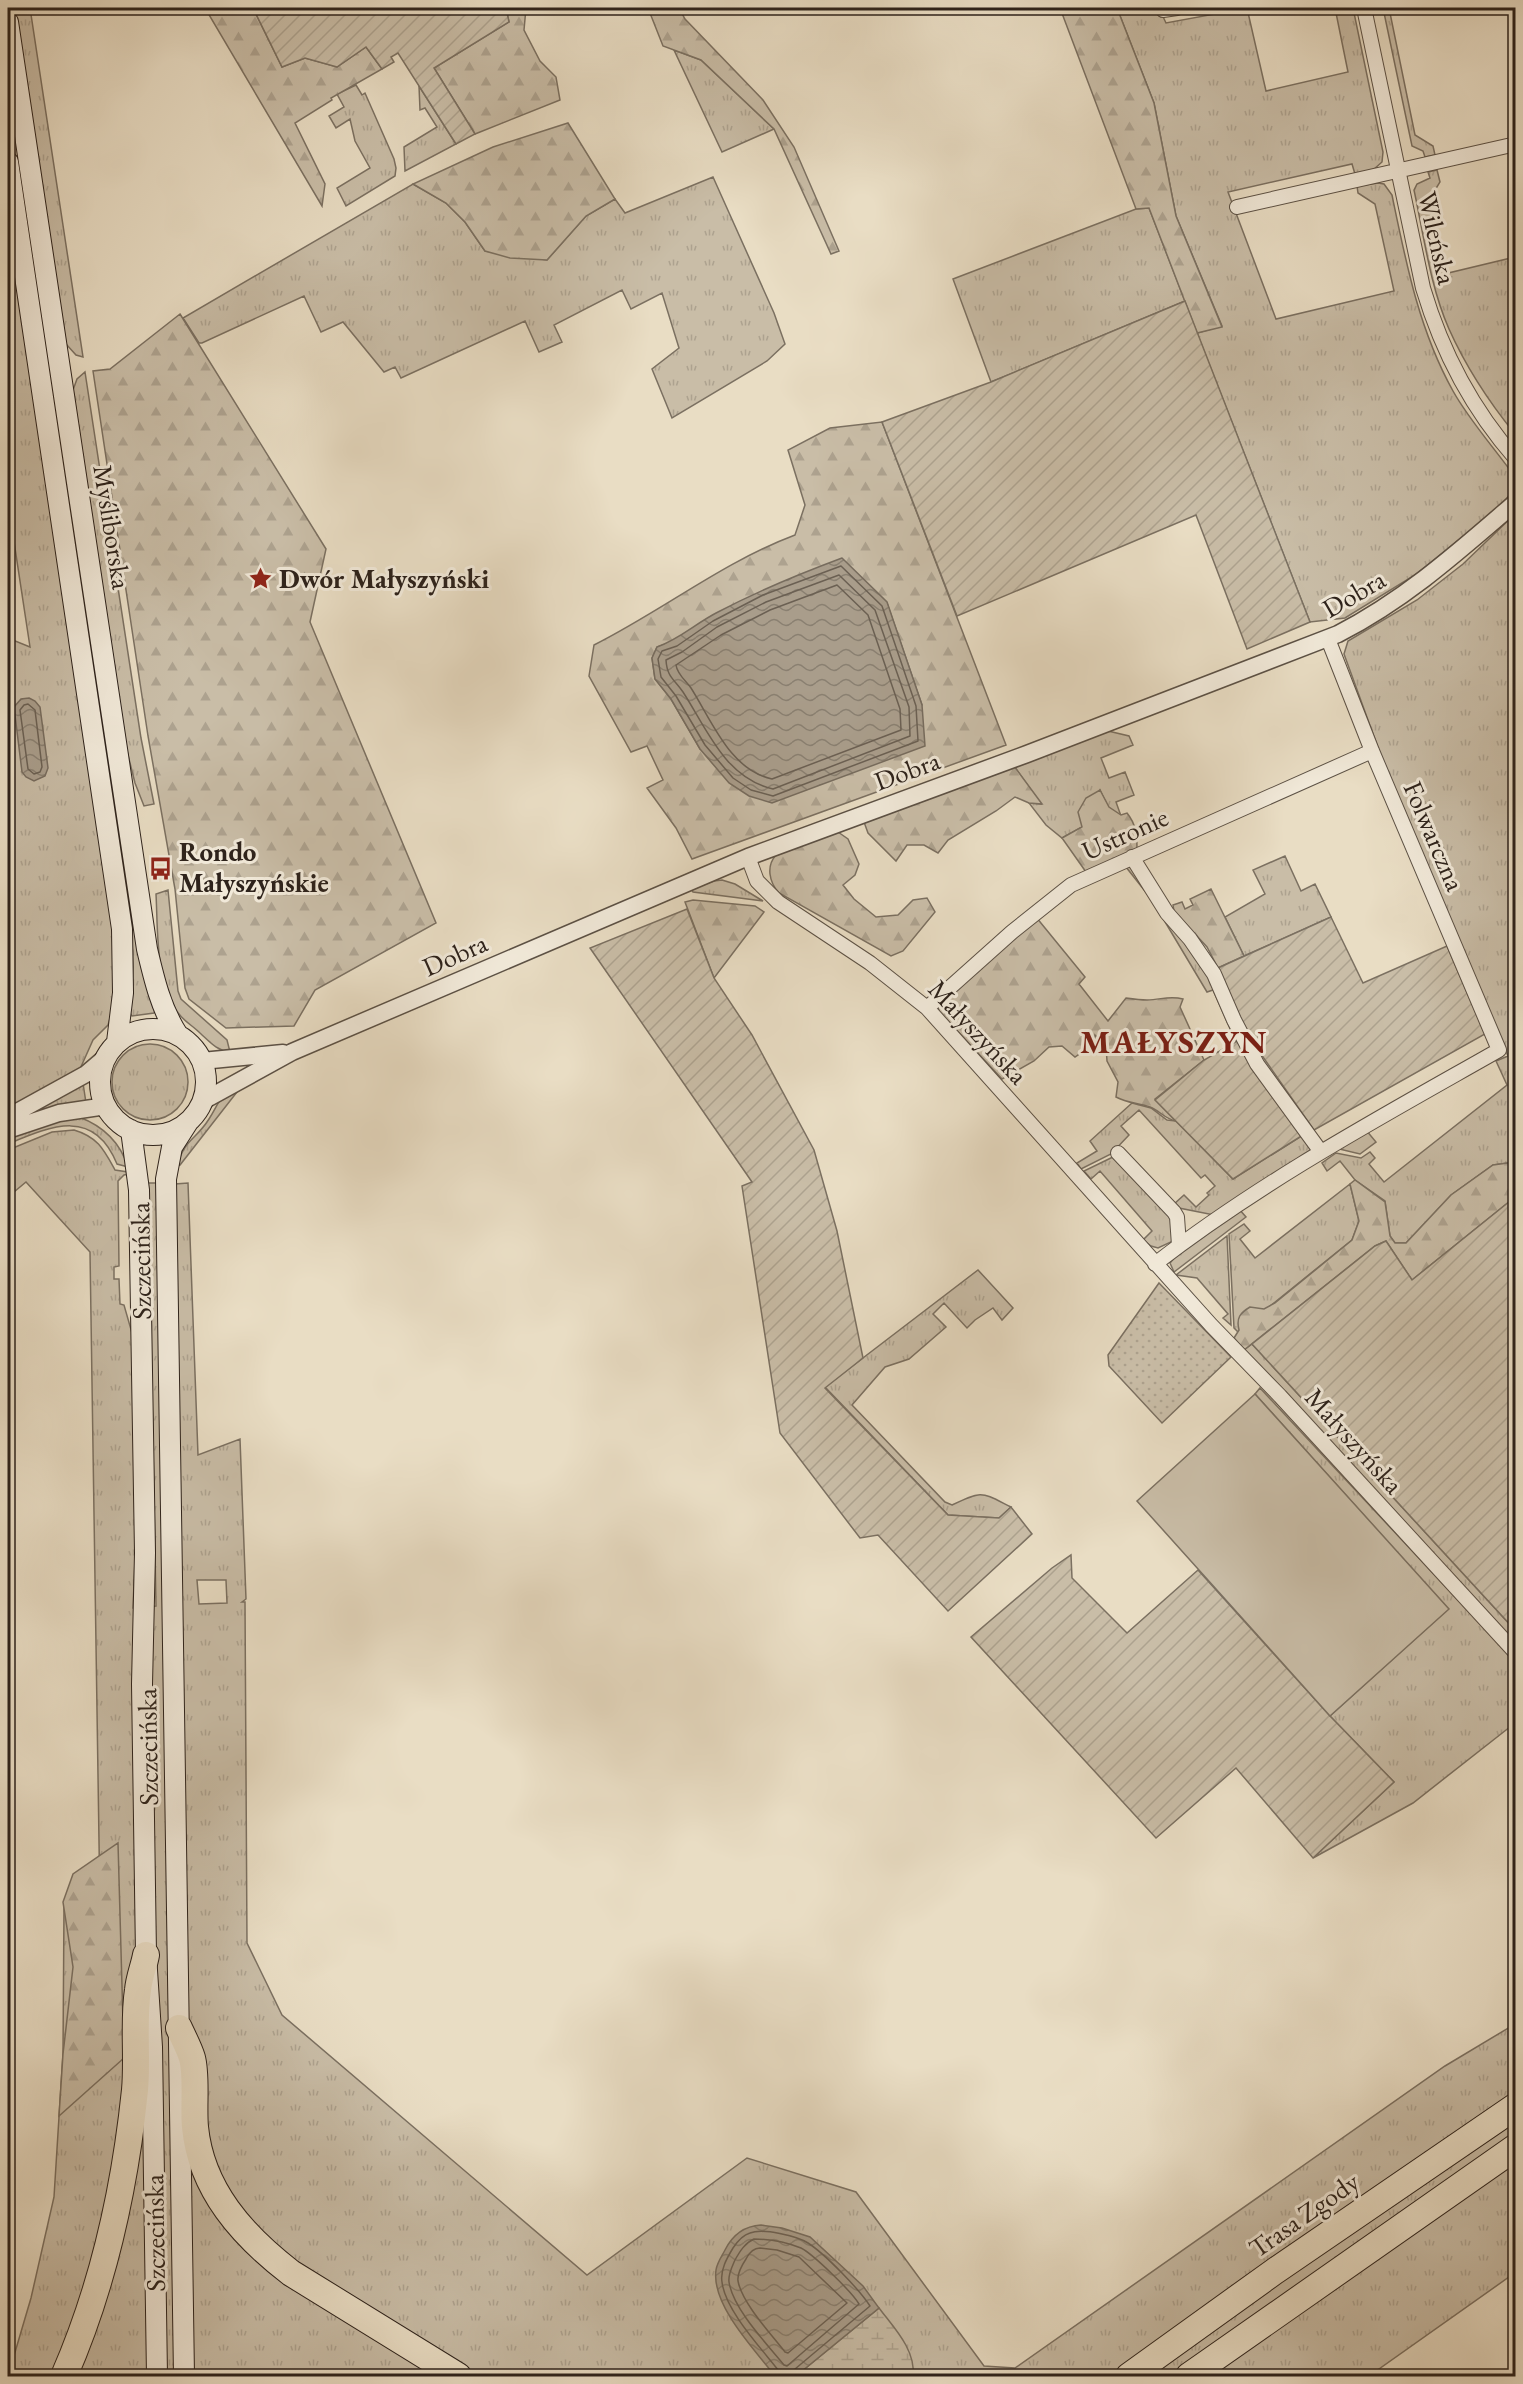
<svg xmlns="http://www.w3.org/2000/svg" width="1523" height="2384" viewBox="0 0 1523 2384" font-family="'EB Garamond',serif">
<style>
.grass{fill:url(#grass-tufts);stroke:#7b7061;stroke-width:1.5;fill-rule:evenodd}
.forest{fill:url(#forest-firs);stroke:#7b7061;stroke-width:1.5;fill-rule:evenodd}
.wetland{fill:url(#wetland-marsh);stroke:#7b7061;stroke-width:1.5}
.park{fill:url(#park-dots);stroke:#7b7061;stroke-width:1.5}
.garden{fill:url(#garden-furrows);stroke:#7b7061;stroke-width:1.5}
.pitch{fill:#c9bda7;stroke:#7b7061;stroke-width:1.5}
.water{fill:url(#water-waves);stroke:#776c5e;stroke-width:1.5}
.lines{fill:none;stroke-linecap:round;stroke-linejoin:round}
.shore{stroke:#6b6053;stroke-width:1.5}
.minor-casing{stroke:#5c5145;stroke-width:16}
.tertiary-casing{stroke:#5c5145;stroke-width:19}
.secondary-casing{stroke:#2d221b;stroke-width:22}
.motorway-casing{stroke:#2d221b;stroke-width:28}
.minor{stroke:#f1e9d9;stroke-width:14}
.tertiary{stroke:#f1e9d9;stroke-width:16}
.secondary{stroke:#f1e9d9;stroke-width:20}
.motorway{stroke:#e9ddc4;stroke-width:26}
.labels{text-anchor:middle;stroke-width:6;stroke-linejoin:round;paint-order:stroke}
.street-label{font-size:27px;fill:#2d221b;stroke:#f1e9d9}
.poi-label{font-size:27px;font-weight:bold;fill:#2d221b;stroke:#f1e9d9;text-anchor:start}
.district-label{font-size:33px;font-weight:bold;letter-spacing:1.5px;fill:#7a1f14;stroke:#f1e9d9}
</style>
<defs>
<pattern id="grass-tufts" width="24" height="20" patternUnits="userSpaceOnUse" patternTransform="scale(1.5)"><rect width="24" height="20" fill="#c9bda7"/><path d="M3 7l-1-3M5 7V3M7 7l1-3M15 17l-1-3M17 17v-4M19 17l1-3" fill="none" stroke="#ada28f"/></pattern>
<pattern id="forest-firs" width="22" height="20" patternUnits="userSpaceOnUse" patternTransform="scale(1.5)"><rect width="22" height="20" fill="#c9bda7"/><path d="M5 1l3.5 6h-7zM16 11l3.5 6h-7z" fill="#ada28f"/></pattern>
<pattern id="wetland-marsh" width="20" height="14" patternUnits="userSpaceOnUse" patternTransform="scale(1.5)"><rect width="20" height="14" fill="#c9bda7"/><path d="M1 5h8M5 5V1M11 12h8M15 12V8" fill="none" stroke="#ada28f"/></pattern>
<pattern id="park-dots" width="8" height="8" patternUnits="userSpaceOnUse" patternTransform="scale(1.5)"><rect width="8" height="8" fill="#c9bda7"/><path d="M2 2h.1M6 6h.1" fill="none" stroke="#ada28f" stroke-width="1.8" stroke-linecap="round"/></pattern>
<pattern id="garden-furrows" width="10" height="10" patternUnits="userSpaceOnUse" patternTransform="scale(1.5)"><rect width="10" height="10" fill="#c9bda7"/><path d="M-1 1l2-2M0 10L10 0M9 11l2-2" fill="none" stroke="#ada28f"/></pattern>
<pattern id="water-waves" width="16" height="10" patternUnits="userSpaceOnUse" patternTransform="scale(1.5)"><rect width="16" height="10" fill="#a99d8b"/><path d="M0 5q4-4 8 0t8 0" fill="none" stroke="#8a8071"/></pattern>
</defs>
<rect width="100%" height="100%" fill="#e9ddc4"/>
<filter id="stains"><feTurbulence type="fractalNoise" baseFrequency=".00333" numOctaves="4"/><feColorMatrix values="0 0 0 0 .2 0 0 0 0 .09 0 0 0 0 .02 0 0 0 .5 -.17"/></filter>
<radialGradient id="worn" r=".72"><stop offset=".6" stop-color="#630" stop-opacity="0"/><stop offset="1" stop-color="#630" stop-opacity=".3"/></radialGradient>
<path class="grass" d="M15 8H30L83 357 76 355 66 344Z
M1117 8H1159L1166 23 1247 8 1266 91 1348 72 1335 8H1353L1383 152 1382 162 1373 170 1355 174 1352 164 1228 192 1276 319 1394 291 1375 204 1358 193 1357 186 1378 183 1384 184 1392 195C1406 263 1419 330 1453 391 1469 420 1496 450 1515 477L1514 489 1501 506 1415 575 1345 618 1310 622 1197 333 1222 326 1176 216 1154 103Z
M1383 8H1389L1415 135 1433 146 1435 155 1425 157 1423 151 1412 146Z
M674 50 701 60 774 129 722 152Z
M8 79 155 1010 154 1013 132 1016 130 1013 133 967 132 937 8 109Z
M356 85 362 95 365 93 394 159 396 168 395 176 346 206 337 188 370 168 355 141 350 119 336 128 329 116 344 107 337 94Z
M419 86 456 144 405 171 404 147 437 127 425 108 420 110Z
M1437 170 1440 182 1429 200 1444 274 1515 257V434C1489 402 1466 367 1449 329 1430 286 1424 236 1414 190L1417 184 1430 178 1428 172Z
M713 177 774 313 785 344 767 361 672 418 652 369 679 348 662 293 631 309 622 290 554 325 562 342 539 352 525 321 401 378 395 367 384 372 343 322 321 332 304 296 202 343H199L183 318 413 184 446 203 465 222 485 251 547 260 586 216 615 199 625 213Z
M1149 208 1185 301 991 382 953 279 1136 209Z
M8 228 113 929 114 980 112 1012 108 1025 93 1040 80 1069 8 1109V638L30 647 8 502Z
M85 372 141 738 154 804 144 806 135 783 127 751 73 390 77 379Z
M1515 514V1162L1493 1165 1451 1195 1406 1243H1395L1390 1236 1385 1201 1355 1180 1340 1161 1327 1171 1322 1163 1336 1153 1361 1158 1370 1152 1375 1158 1369 1164 1384 1182 1507 1085 1496 1061 1508 1056 1380 753 1344 654 1348 641 1417 600 1463 564Z
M1108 731 1129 736 1133 745 1101 758 1109 778 1125 772 1134 795 1116 802 1121 816 1108 807 1100 790 1082 827 1062 838 1046 825 1029 803 1041 804 1014 766Z
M1285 856 1301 891 1315 884 1331 917 1244 956 1225 917 1265 894 1253 870Z
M1132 865 1212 978 1270 1089 1236 1042 1213 990 1207 992 1152 900 1126 867Z
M722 880 735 884 763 901 693 892 691 889 714 881Z
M168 890 178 991 181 999 227 1040 230 1052C216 1050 210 1042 200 1033 193 1026 185 1022 179 1014 155 984 158 930 156 894Z
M112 1082a38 38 0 1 1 76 0a38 38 0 1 1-76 0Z
M83 1083 86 1103 24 1119 46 1103Z
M237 1086V1092L180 1165 177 1166C185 1138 196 1140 209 1119 219 1103 219 1096 237 1086Z
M1132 1103 1151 1108 1167 1120 1176 1121 1233 1179 1303 1135 1314 1152 1214 1215 1174 1207 1173 1205 1184 1195 1196 1207 1209 1195 1207 1193 1215 1186 1205 1175 1201 1178 1139 1110 1121 1126 1129 1135 1111 1154 1081 1169 1077 1163 1097 1151 1090 1141Z
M79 1117C103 1126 120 1142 128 1167L117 1164C94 1107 51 1126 8 1144V1138L41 1124Z
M74 1130C98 1137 104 1150 115 1170L128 1172 129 1174 124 1175 118 1181 119 1266 114 1267V1279H119L120 1304 124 1305 132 1333 136 1536 133 1608 156 1606 148 1183H158L182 1605 175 1184 188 1183 198 1455 240 1439 246 1599 242 1602H245L247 1943 282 2015 587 2275 747 2158 856 2192 984 2366 1015 2368 1445 2066 1515 2024V2277H1509L1369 2376H8L31 2298 54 2197 63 2053 64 1907 100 1906 90 1252 26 1182 8 1197V1150L52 1132ZM226 1580 227 1603 199 1604 197 1580Z
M1366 1130 1376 1142 1360 1154 1335 1148Z
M1115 1156 1172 1216 1173 1239 1171 1242 1158 1248 1151 1246 1143 1240 1152 1231 1100 1171 1091 1179 1084 1171Z
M1350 1184 1359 1221 1352 1240 1238 1332 1234 1328 1229 1234 1244 1224 1250 1231 1240 1239 1255 1258Z
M1239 1209 1246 1217 1174 1272 1170 1263 1188 1242Z
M1227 1236 1231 1325 1223 1318 1228 1314 1197 1278 1176 1275Z
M978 1270 1013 1308 1002 1320 993 1308 975 1320 967 1328 944 1303 933 1314 946 1327 909 1359 885 1367 852 1405 945 1502 952 1505C983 1490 981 1492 1011 1507L999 1518 948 1515 825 1387Z
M1252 1344 1515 1630V1642L1244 1350Z
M1260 1388 1515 1661V1723L1413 1803 1313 1858 1394 1782 1330 1716 1448 1609 1255 1394Z"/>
<path class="forest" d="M205 8H253L282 67 305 58 337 67 366 47 382 69 331 98 332 100 295 123 325 184 322 206Z
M506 8H526L524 30 540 61 556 77 560 100 475 134 434 68 509 22Z
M648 8H679L685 19 763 100 794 147 839 251 831 254 774 129 701 60 663 46Z
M1060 8H1117L1154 103 1176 216 1222 327 1197 333 1149 208 1136 209Z
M568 123 615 199 586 216 547 260 510 258 485 251 465 222 446 203 413 184 493 147Z
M180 314 326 549 310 622 436 923 315 990 294 1026 226 1028 189 999 185 988 175 889 148 736 93 371 110 369Z
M882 422 1006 745 692 859 676 828 647 788 663 780 647 746 631 752 589 676 594 645C662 611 723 562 795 535L805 505 788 450 830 428ZM887 603 922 705 700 749 671 699 655 679 652 658 657 647 674 641Z
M1014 766 1042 804 1029 803 1015 797 996 811 948 840 938 853 924 845H907L896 861 868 833 864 822Z
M1100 790 1109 807 1121 815 1127 813C1136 824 1137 835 1137 849L1086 872 1062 838 1082 827 1078 812 1086 798Z
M838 832 848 839 859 864 855 875 843 885 854 899 876 917 898 915 913 900 927 898 935 912 903 951 891 956 779 893C769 882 766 866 776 855Z
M1211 889 1244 956 1218 968 1207 947 1174 911 1173 905 1182 902 1185 909 1193 905 1190 899Z
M693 900 755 906 764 912 714 978 685 902Z
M1036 917 1085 977 1079 984 1108 1021 1126 998C1133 999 1140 1000 1147 1000 1161 1000 1169 995 1183 999L1180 1007 1204 1060 1155 1099 1176 1121C1165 1119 1160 1111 1150 1107 1138 1103 1127 1103 1116 1097L1118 1082 1107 1061 1106 1046 1095 1035V1043L1075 1057 1062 1046 1049 1047 1034 1061 1002 1079 939 1011 938 1006Z
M1515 1162V1197L1412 1280 1386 1241 1375 1246 1244 1350 1234 1338 1239 1330C1236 1318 1240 1313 1250 1307L1264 1309 1275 1303 1352 1240 1359 1221 1350 1184 1355 1180 1385 1202 1390 1236 1395 1243H1406L1451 1195 1493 1165Z
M118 1843 124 2058 59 2116 63 2054 73 1967 63 1902 73 1874Z"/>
<path class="wetland" d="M879 2308C894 2328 916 2350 913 2376H796Z"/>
<path class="park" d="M1159 1283 1231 1357 1162 1423 1109 1366 1108 1355Z"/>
<path class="garden" d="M253 8H506L509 22 434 68 475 134 456 144 398 53 391 57 394 62 382 69 366 47 337 67 305 58 282 67Z
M1185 301 1310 622 1247 649 1196 515 957 616 882 422 991 382Z
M687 909 714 978 752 1035 814 1150 837 1231 863 1358 825 1388 948 1515 999 1518 1011 1507 1032 1534 948 1611 878 1535 860 1538 780 1433 742 1186 752 1182 590 948Z
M1331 917 1363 983 1447 946 1485 1034 1314 1130 1249 1037 1218 968Z
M1237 1041 1303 1135 1233 1179 1155 1100 1204 1060Z
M1515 1197V1630L1252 1344 1375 1246 1386 1241 1412 1280Z
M1071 1555 1072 1578 1127 1633 1198 1570 1330 1716 1394 1782 1313 1858 1236 1768 1156 1838 971 1637 1052 1568Z"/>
<path class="pitch" d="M1255 1394 1449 1609 1330 1716 1137 1501Z"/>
<path class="water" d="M842 558 887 602 922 705 925 746 772 803 749 796 729 783 700 749 671 699 655 679 652 658 657 647C680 639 696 623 718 612 758 591 799 574 842 558Z
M29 698 35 701 40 707 48 768 45 776 34 781 26 777 22 772 14 707 21 699Z
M761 2225 782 2228 810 2237 863 2286 879 2308 796 2376H775C755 2350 711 2305 716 2270 717 2263 722 2256 725 2250 733 2234 744 2226 761 2225Z"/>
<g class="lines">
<path class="shore" d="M841 566 882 606 916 706 918 741 773 796 751 790 733 778 705 745 676 696 661 677 658 659 662 651 677 646 713 621 763 595Z
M839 575 875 610 909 707 910 736 773 789C725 778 707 729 683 692 674 679 667 677 666 660L682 652 717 627 766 602Z
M837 585 868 615 900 709 901 730 772 779C730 770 712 721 691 688 686 681 677 674 676 665L721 635 770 610Z
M28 704 35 710 42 767 40 772 34 774 28 769 20 710 24 705Z
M754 2239C770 2239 786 2242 801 2248 813 2254 852 2292 859 2304L787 2366 784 2365C767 2344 733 2309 729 2282 728 2274 732 2267 735 2260 740 2251 745 2243 754 2239Z
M760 2248 777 2250 799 2257 847 2303 788 2353 785 2352C771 2334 742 2303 738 2281 737 2273 742 2265 746 2259 749 2253 753 2248 760 2248Z
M780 2376 779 2371C761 2348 725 2310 722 2282 720 2270 727 2258 733 2248 737 2242 743 2235 750 2233 763 2228 797 2236 808 2243 825 2254 859 2289 870 2306L795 2369 793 2376"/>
<defs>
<path id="minor" d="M1364 8 1423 288C1442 352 1471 408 1516 459
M1163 10 1177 8
M1237 207 1516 144
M748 857 757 881 778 902 870 963 927 1008 1211 1325 1280 1396 1516 1653
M1132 857 1167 913 1190 939 1214 974 1234 1020 1257 1064 1321 1152
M927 1008 1012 932 1071 885 1372 751
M1118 1153 1174 1212 1177 1217 1179 1245
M1155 1264C1262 1181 1381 1117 1499 1050L1372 751 1328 639"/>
<path id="tertiary" d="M202 1061 283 1053
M203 1101 292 1052 748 857 1027 754 1338 634C1406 599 1458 552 1516 502
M8 1117 86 1074 107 1056
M8 1130 59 1113 106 1106"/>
<path id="secondary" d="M8 22 147 949C154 979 161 1009 178 1035
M8 162 122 929 123 993 117 1042
M100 1082a53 53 0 1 1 106 0a53 53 0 1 1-106 0Z
M131 1130 139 1190 145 1553 142 1684 146 1955 152 2047 157 2376
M184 2376 166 1179 172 1147 188 1122"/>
<path id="motorway" d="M179 2028C183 2037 189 2048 192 2058 197 2076 193 2107 195 2127 201 2190 243 2236 291 2273L458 2376
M64 2376C103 2287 125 2187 135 2090 138 2057 133 2021 138 1990 139 1978 144 1966 146 1955
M1129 2376 1275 2271 1516 2106
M1189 2376 1516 2147"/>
</defs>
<use href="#minor" class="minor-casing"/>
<use href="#tertiary" class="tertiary-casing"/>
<use href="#secondary" class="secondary-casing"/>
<use href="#motorway" class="motorway-casing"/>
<use href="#minor" class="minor"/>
<use href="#tertiary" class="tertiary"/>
<use href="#secondary" class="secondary"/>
<use href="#motorway" class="motorway"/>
</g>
<defs>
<symbol id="sight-bare" viewBox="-9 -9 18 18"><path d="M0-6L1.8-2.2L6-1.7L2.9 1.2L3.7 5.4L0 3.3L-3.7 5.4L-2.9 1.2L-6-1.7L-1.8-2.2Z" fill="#8f2418" stroke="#f1e9d9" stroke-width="2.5" paint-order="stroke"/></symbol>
<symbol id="bus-bare" viewBox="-9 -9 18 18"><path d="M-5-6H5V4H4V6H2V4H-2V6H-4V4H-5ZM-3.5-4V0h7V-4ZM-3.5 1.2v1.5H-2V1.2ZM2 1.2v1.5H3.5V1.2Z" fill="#8f2418" stroke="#f1e9d9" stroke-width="2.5" paint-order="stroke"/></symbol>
</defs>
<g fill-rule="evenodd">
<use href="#sight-bare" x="244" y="562" width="33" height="33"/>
<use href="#bus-bare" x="144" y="852" width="33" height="33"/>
</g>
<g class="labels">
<g class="street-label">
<text transform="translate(1437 238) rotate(77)" y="9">Wileńska</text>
<text transform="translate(112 527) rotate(81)" y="9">Myśliborska</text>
<text transform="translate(1354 594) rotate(-30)" y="9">Dobra</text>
<text transform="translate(907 771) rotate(-20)" y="9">Dobra</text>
<text transform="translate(1125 834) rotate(-24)" y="9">Ustronie</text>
<text transform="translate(1434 836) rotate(67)" y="9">Folwarczna</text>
<text transform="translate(455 955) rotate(-24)" y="9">Dobra</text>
<text transform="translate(978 1032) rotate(47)" y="9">Małyszyńska</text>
<text transform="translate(141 1261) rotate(-91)" y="9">Szczecińska</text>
<text transform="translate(1354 1441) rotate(48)" y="9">Małyszyńska</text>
<text transform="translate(148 1747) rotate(-91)" y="9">Szczecińska</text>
<text transform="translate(1304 2215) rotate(-35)" y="9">Trasa Zgody</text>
<text transform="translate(155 2233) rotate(-91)" y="9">Szczecińska</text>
</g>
<g class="poi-label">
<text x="279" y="588">Dwór Małyszyński</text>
<text x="179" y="861">Rondo<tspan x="179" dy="31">Małyszyńskie</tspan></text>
</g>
<g class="district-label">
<text x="1174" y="1053">MAŁYSZYN</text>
</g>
</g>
<rect width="1523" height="2384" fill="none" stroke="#e9ddc4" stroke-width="30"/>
<rect x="9" y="9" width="1505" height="2366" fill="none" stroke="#2d221b" stroke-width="3"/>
<rect x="15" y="15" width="1493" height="2354" fill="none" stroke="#2d221b" stroke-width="1.5"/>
<rect width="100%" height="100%" filter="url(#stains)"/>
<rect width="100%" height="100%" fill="url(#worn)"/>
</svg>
